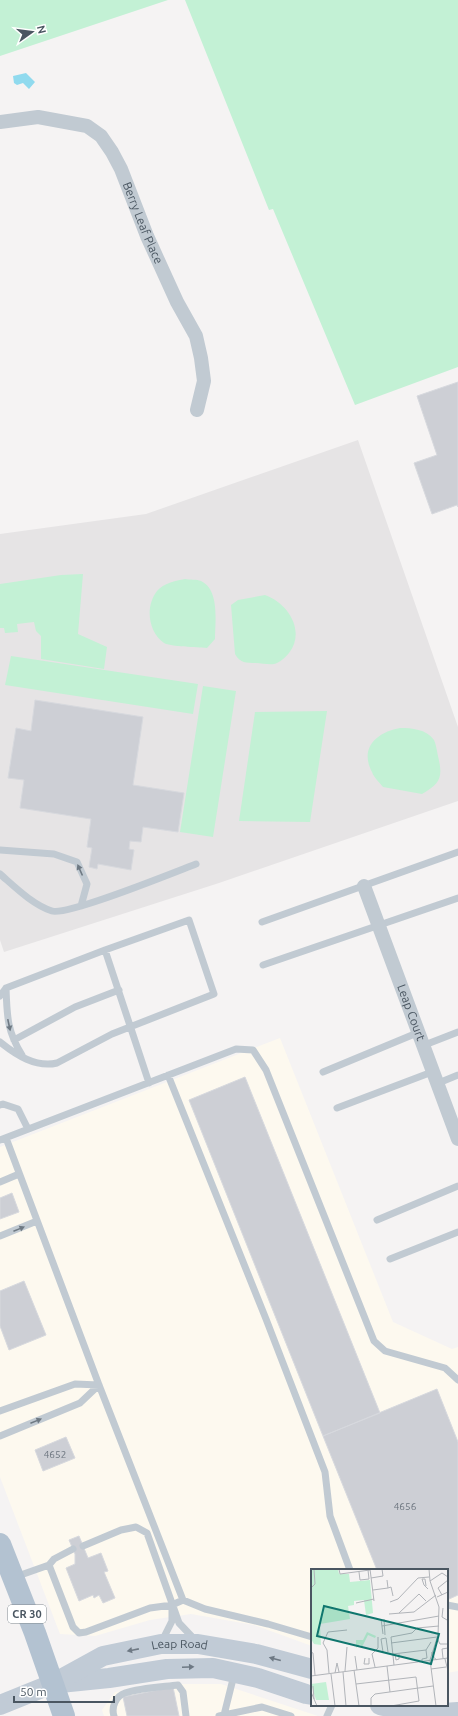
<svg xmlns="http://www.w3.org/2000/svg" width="458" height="1716" viewBox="0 0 458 1716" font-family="Ubuntu,sans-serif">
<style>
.commercial{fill:#fdf9ef}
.education{fill:#e6e4e5}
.green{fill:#c3f1d5}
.water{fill:#90daee}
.building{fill:#cdcfd5;stroke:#d7d9de}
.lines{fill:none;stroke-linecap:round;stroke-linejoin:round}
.lane{stroke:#c1cad2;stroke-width:7}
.street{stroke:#c1cad2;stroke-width:14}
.secondary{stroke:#c1cbd6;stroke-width:20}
.primary{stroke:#b3c2d1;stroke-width:22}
.oneway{fill:#6e7983}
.oneway2{fill:#6e7984}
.labels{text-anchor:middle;stroke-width:3;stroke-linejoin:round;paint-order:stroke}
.number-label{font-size:10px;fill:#6b747e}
.shield{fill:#fff;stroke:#808990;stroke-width:1}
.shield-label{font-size:11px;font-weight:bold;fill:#4a5661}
.street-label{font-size:12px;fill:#4a5661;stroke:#fff}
.inset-road{fill:none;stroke:#b1b4b9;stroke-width:1}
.view{fill:#0f766e;fill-opacity:0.15;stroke:#0f766e;stroke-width:2}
.inset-edge{fill:none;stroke:#4a5661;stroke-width:2}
</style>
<rect width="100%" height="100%" fill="#f5f3f3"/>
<path class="commercial" d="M280 1038 393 1322 452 1349 458 1347V1671L447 1673V1570H312V1646L254 1625 191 1614 150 1620 95 1636 60 1634 0 1477V1147Z
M170 1684H221L318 1716H104L102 1710 115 1692Z"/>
<path class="education" d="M358 440 458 727V801L219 883 4 952 0 940V534L146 514Z"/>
<path class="green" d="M0 0H168L0 56Z
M185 0H458V367L355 405 273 209 269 210Z
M83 574 78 634 107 647 104 669 41 659V636L36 631 34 622 17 624 18 632 5 633 4 628H0V584L61 575Z
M185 579C189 580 197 579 201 581 220 590 215 622 215 639L207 648C197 647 171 647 164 643 148 632 145 606 157 591 164 583 175 581 185 579Z
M265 595C288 603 306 631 289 653 286 657 279 663 274 664 269 665 261 663 256 663 246 663 240 663 235 654L231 605 238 600Z
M11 656 198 684 193 714 5 685Z
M203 686 236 691 213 837 180 832Z
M327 711 310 822 239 821 255 712Z
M400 728C412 728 426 729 434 740 436 744 437 751 438 756 443 777 441 783 422 794L383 787C380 783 374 778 372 772 359 748 377 732 400 728Z"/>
<path class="water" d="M26 73 35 82 29 89 23 83 17 85 14 83 13 76Z"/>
<path class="building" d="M458 382V507L457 505 432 514 414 463 437 455 417 396Z
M35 700 143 717 133 785 184 793 178 832 143 827 141 842 130 841 129 849 134 850 131 870 98 864 97 869 89 867 92 848 87 847 91 819 20 808 24 780 8 778 16 728 31 731Z
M245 1077 380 1413 323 1436 189 1100Z
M12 1193 19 1212 0 1219V1198Z
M24 1281 46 1335 9 1350 0 1326V1291Z
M437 1389 458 1442V1595L447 1600V1570H377L323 1436Z
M66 1437 75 1458 43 1471 35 1450Z
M79 1536 88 1558 101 1553 108 1571 104 1572 115 1598 103 1603 99 1595 94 1598 93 1595 79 1601 66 1568 75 1564V1554L69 1540Z
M173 1687 179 1716H127L123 1697Z"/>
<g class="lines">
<path class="lane" d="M0 850 54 854 77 862 87 884 81 906
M0 874C15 887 33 905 52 911 67 916 175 872 196 864
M262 922 458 852
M105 950 149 1083
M263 965 458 898
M6 988C7 1016 7 1031 22 1055
M0 996 6 988 105 950 189 920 214 994 112 1034 57 1063C36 1068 16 1055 0 1042
M14 1040 75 1007 119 990
M422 1046 458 1032
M323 1072 417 1033
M168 1075 266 1319 325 1472 330 1516 350 1570
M436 1084 458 1075
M0 1105 3 1104 18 1109 28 1129
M337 1108 432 1072
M6 1138 99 1385 183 1600 205 1609 268 1624 312 1637
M0 1140 236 1049 253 1050 266 1070 374 1341 385 1351 445 1368 458 1380
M0 1182 19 1174
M377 1220 458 1186
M0 1236 37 1221
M390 1259 458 1232
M0 1411 75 1384 99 1385
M0 1436 80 1403 99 1385
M83 1546 121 1530 136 1527 147 1533 179 1623 196 1641
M49 1565 54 1559 73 1549
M15 1577 49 1565 73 1627 79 1633 86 1632 150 1608 172 1605 183 1600
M447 1605 458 1607
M162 1641 172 1621V1608
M224 1715 234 1675
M114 1716C111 1707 116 1696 125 1693 140 1688 161 1687 178 1685L183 1692 186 1716
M219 1716 262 1707 291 1716
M327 1716 332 1705"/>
<g class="street">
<path id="s1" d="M0 122 38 117 87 126 101 136 112 152 121 169 147 236 177 302 196 336 201 358 204 381 197 410"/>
<path id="s2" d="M364 886 458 1139"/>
</g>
<g class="secondary">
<path d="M60 1683 109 1678 167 1669 213 1668 258 1678 306 1694 312 1695"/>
<path id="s3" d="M0 1705 52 1684 103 1656 161 1644H198L256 1654 312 1669"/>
<path d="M380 1705C408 1712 429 1715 458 1712"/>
</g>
<path class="primary" d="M0 1544 35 1633 64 1716"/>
</g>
<defs><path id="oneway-solid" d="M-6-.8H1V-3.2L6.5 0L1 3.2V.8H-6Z"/></defs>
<g class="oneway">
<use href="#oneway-solid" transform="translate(80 870) rotate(-114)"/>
<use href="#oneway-solid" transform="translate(9 1025) rotate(78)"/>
<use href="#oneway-solid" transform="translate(19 1229) rotate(-22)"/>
<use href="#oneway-solid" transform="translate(36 1421) rotate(-22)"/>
</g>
<g class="oneway2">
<use href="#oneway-solid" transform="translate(133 1650) rotate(169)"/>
<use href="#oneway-solid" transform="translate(275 1659) rotate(-165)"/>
<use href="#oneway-solid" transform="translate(188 1667) rotate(-2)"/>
</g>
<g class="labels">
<g class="number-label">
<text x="55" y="1458">4652</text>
<text x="405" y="1510">4656</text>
</g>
<rect class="shield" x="8" y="1605" width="38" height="18" rx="3"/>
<g class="shield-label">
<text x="27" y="1618">CR 30</text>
</g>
<g class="street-label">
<text dy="4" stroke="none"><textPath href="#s1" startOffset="202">Berry Leaf Place</textPath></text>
<text dy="4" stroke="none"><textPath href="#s2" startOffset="135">Leap Court</textPath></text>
<text dy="4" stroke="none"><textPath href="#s3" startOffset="192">Leap Road</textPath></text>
</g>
</g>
<g transform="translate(311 1569)">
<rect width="137" height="137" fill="#f5f3f3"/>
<path d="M0 0H27L28 5H38L39 13 59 11 62 44 55 46 53 31 43 32V36L37 37 39 50 9 55 10 76 3 75 0 70ZM56 63 65 67 64 69 57 66 51 78 49 75 45 79V71H52ZM15 113 18 131H5L0 115Z" fill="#c3f1d5"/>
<path class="inset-road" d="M28 0 29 5 59 1M59 0 63 32M118 0 119 12 128 38 127 66 119 91M48 3 49 11 58 10 57 1M60 9 72 7 71 0M119 12 131 4 137 8M115 17 114 10H111L113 16 117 20M0 19 4 15 3 0M77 19 80 18 82 27M62 21 77 19 76 11M131 26 127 19 137 11M126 28 137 23M79 33 87 30 107 9 118 8M45 34 63 30M132 39 131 48 136 51M88 44 108 25 115 32M78 45 103 43 125 26M70 50 72 65M73 50 74 66M71 57 128 47M126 69 129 75H137M12 74 17 63 36 61M12 74 16 81 18 104M80 74 126 68M0 83 2 84 4 106M72 83 70 70 75 69 77 83M82 85 115 81 120 73M84 85 85 91 88 90V85M44 87 46 101M123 88 121 83V87L126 91M54 89 53 95H58V89M132 89 131 80 137 79M134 90 137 102M119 91 125 137M111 92V90L116 89 115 81M83 96 80 68 101 64 106 59 128 57M76 97 79 123M64 98 61 85 67 79V68M120 100 135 98M43 101 48 137M34 102 36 78M32 103 35 137M24 104 26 94 28 103M20 105 24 137M0 107 137 89M45 115 105 108 108 132 80 137M2 117 3 130M0 123 6 137M60 137V129L64 125 122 117"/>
<path class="view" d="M13 37 128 65 120 95 6 67Z"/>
<rect width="137" height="137" class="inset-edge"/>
</g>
<g transform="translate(32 32) rotate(76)" stroke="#ffffff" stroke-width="3" paint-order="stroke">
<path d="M0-3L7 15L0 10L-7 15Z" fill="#4a5661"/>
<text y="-6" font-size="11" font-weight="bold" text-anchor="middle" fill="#4a5661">N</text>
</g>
<path d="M14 1696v6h100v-6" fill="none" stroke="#4a5661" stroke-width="2"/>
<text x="20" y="1696" font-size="12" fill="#4a5661" stroke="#ffffff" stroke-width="3" paint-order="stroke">50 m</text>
</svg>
